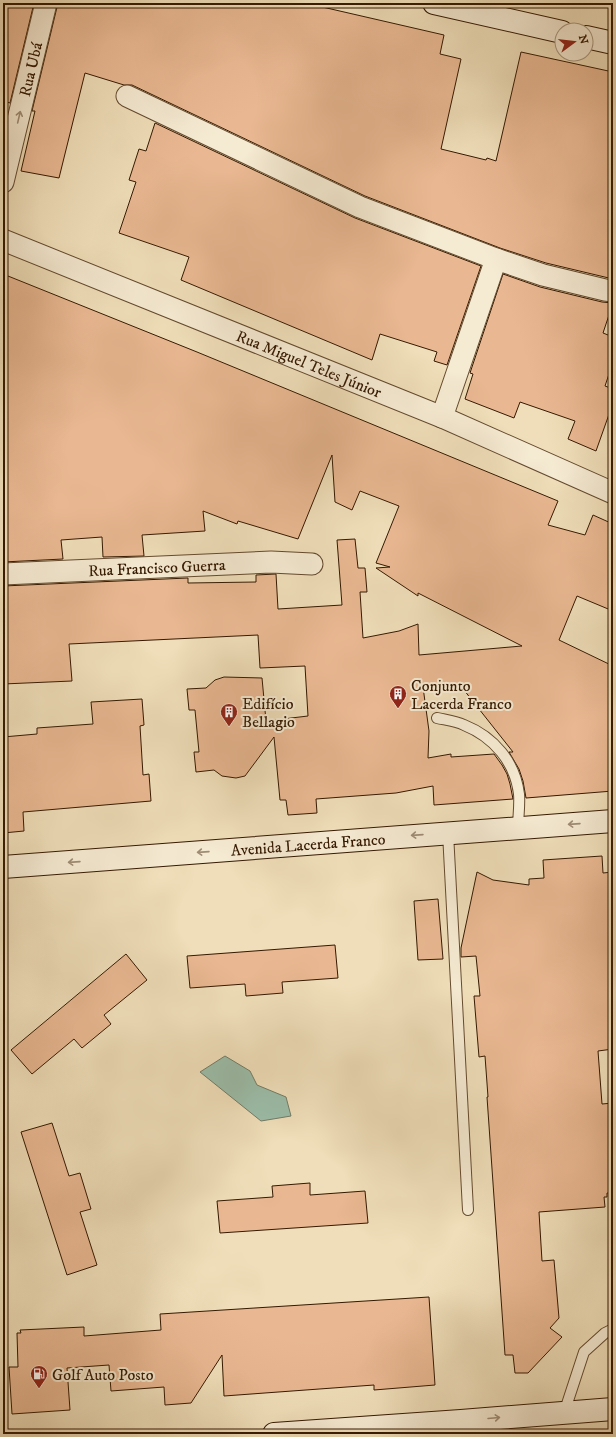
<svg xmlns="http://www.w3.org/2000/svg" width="616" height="1437" viewBox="0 0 616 1437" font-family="'IM FELL DW Pica',serif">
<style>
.water{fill:#9bbda9;stroke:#727b65}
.building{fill:#e9b892;stroke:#351900}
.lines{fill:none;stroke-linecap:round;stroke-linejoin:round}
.lane-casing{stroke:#644a2e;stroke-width:12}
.street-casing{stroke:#644a2e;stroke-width:23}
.secondary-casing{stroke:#351900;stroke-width:24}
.lane{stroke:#f5ead2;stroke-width:10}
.street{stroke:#f5ead2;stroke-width:21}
.secondary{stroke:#f5ead2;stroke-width:22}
.oneway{stroke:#9f8c74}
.labels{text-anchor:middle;stroke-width:4;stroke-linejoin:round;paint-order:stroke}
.street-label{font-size:16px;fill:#351900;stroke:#f5ead2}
.poi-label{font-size:16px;fill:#351900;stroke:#f5ead2;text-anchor:start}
</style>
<rect width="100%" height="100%" fill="#efdeb9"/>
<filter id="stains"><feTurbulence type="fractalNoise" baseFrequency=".005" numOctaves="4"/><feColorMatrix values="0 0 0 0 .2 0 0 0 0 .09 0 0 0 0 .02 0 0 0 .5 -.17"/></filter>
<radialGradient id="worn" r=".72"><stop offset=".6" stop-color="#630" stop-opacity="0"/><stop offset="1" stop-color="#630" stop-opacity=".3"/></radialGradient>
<path class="water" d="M225 1056 250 1071 257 1085 286 1097 291 1116 261 1121 200 1072Z"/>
<path class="building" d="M3 3H34L10 103 3 101Z
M58 3H305L444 35 440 54 461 59 441 149 486 160 487 158 496 161 521 52 613 72V279L546 263 500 248 365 196 132 85H124L85 73 59 178 21 171 35 111H32Z
M155 123 355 218 481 266 447 365 434 361 437 352 380 334 372 360 181 280 189 257 119 233 136 182 129 180 139 149 146 151Z
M3 274 197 352 558 501 548 525 585 535 593 515 613 524V611L577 596 559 640 613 666V791L526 798 523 781 519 769 509 752H513L460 685 423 687 429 731 428 758 451 754V757L494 754 502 765 507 774 510 784 513 799 434 805 433 786 396 793 316 799 317 813 288 815 286 800H280L274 737 245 776 236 778 222 776 214 770 196 772 194 752H199L195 710H189L187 689 206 688 215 680 224 677 262 678 266 721 308 716 305 666 260 668 258 635 69 644 72 681 3 684V586L188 578V583L256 582V575L276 574 278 609 342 605 337 540 355 539 358 568H365L367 592H360L363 638 399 631 418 624 419 655 522 646 418 593V596L376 568 390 567 376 563 399 506 360 491 352 510 335 502 332 455 298 539 238 521 237 524 203 511 205 531 142 535 144 556 103 557 102 537 61 540 63 559 3 562Z
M503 274 540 287 602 302 613 303 603 333 613 337V362L605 386 613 389V403L596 451 568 439 575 421 520 402 514 418 465 399 473 374 470 373Z
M142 699 144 725 140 726 143 775 149 774 151 801 23 812 24 831 3 833V737L37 734V728L93 724 91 702Z
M602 856 603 873 613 872V1049L598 1051 602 1104 613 1103V1193H607V1197H604L605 1207 539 1212 542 1261 554 1260 559 1318 550 1328 562 1337 528 1373H515L513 1355H505L487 1097H488L485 1056 479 1057 474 996H480L476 956 461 957V948L477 872 493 880 529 885V879L544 878 543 860Z
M438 899 443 959 418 960 414 901Z
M335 945 338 978 282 982 283 993 246 996 245 984 190 988 187 956Z
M126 954 147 980 104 1015 111 1024 82 1048 74 1039 32 1074 11 1050Z
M52 1123 69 1176 80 1173 91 1209 80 1212 97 1265 67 1275 21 1132Z
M310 1183V1195L365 1191 368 1223 220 1233 217 1201 273 1197 272 1186Z
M429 1297 435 1385 374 1390V1385L224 1396 222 1355 191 1403 165 1405 164 1387 111 1391 109 1365 67 1368 70 1410 12 1414 9 1367H18L17 1333H21L20 1330 84 1327V1336L161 1330 160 1314Z"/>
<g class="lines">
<defs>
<path id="lane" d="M437 718C446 720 456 721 464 725 494 737 515 762 519 794 520 805 518 817 518 828
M448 833 468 1210
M564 1413 584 1352 605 1333 613 1329"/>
<g id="street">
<path d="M127 96 360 207 496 259 543 275 605 290 613 291"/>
<path id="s1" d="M3 182 46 3"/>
<path id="s2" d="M3 240 442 417 613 493"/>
<path d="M442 417 496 259"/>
<path id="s3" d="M3 574 271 562 312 564"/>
</g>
<g id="secondary">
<path d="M434 3 562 32"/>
<path d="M586 37 613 43"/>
<path id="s4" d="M3 867 613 821"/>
<path d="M274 1434 461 1421 613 1409"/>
</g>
</defs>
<use href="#lane" class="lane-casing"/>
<use href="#street" class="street-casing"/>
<use href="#secondary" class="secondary-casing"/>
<use href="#lane" class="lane"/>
<use href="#street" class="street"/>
<use href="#secondary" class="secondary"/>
</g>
<defs><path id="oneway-shaft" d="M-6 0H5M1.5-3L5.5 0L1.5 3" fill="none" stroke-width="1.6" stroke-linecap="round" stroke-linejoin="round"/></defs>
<g class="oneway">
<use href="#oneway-shaft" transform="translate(19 117) rotate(-77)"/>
<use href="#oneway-shaft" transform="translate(574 824) rotate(176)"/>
<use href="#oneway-shaft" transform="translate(417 835) rotate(176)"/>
<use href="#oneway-shaft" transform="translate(203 852) rotate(176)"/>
<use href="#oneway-shaft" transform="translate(74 862) rotate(176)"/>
<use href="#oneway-shaft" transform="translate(494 1418) rotate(-5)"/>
</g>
<defs>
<symbol id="building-pin" viewBox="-11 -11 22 30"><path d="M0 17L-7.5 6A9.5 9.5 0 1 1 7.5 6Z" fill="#8f2418" stroke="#f5ead2"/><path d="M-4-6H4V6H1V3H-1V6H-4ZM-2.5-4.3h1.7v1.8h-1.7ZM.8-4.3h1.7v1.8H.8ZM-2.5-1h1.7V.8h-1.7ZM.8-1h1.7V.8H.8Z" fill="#fff"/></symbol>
<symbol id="fuel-pin" viewBox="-11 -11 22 30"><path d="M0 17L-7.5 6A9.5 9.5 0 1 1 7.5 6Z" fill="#8f2418" stroke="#f5ead2"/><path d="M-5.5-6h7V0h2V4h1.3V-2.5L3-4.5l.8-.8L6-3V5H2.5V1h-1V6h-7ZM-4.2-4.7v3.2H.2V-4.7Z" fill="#fff"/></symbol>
</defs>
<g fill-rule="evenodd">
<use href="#building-pin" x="388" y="684" width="20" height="27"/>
<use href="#building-pin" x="219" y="702" width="20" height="27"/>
<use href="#fuel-pin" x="29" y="1364" width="20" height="27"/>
</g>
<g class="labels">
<g class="street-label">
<text dy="6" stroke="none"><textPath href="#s1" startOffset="116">Rua Ubá</textPath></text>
<text dy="6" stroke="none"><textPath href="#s2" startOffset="330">Rua Miguel Teles Júnior</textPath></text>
<text dy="6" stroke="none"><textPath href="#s3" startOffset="154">Rua Francisco Guerra</textPath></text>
<text dy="6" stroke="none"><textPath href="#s4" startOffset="306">Avenida Lacerda Franco</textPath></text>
</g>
<g class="poi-label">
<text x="411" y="691">Conjunto<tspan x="411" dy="18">Lacerda Franco</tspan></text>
<text x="242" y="709">Edifício<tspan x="242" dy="18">Bellagio</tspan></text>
<text x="52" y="1380">Golf Auto Posto</text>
</g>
</g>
<rect width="616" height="1437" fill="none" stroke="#efdeb9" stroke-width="16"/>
<rect x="4" y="4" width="608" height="1429" fill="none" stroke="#351900" stroke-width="2"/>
<rect x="8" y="8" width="600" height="1421" fill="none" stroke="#351900"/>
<g transform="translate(574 42) rotate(75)"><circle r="19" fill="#f5ead2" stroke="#a8967e"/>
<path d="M0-3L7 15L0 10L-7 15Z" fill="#8f2418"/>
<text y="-6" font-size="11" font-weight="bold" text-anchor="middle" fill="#351900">N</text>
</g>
<rect width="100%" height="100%" filter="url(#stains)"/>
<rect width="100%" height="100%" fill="url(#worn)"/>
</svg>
